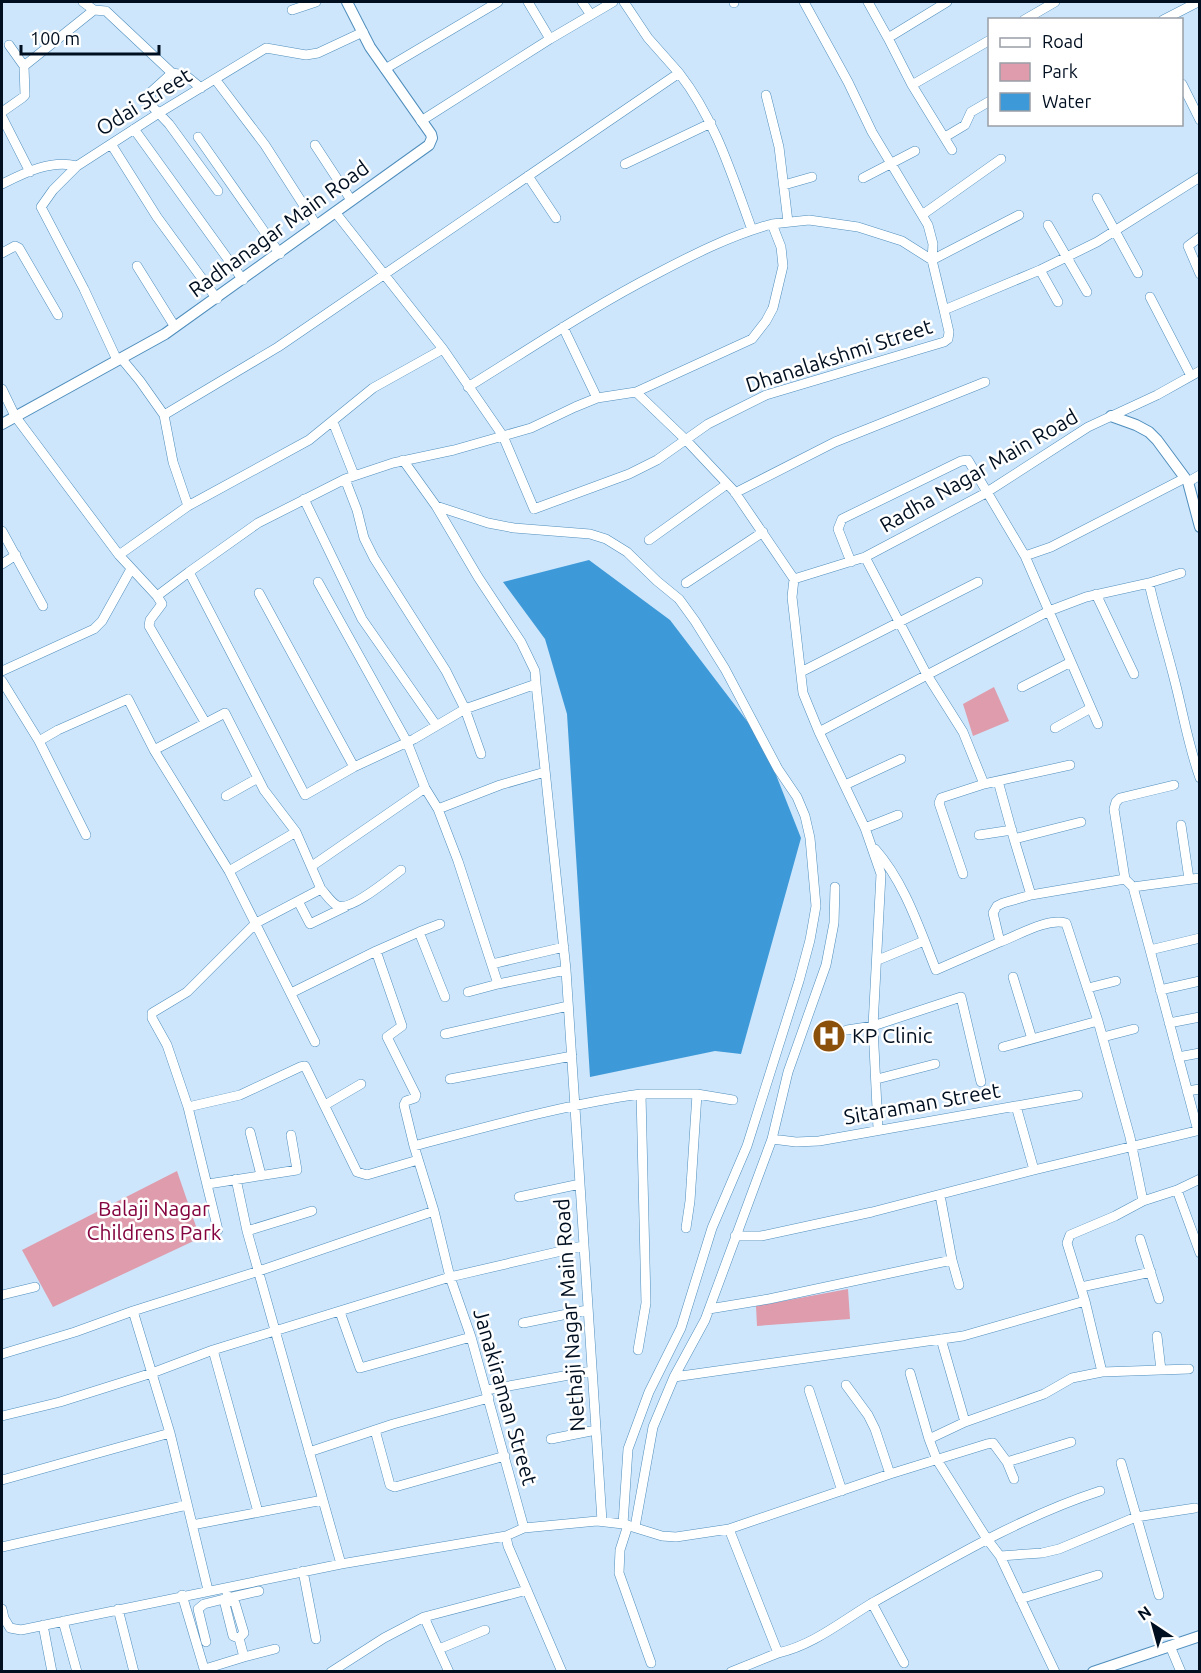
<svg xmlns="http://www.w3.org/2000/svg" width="1201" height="1673" viewBox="0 0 1201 1673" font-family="Ubuntu,sans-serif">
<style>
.green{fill:#de9cac}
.water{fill:#3e99d8}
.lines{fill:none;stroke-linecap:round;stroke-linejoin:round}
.minor-casing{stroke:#4f8ebd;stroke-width:10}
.tertiary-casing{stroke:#4f8ebd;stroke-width:12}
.minor{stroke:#fff;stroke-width:9}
.tertiary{stroke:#fff;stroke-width:10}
.labels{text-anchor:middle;stroke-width:5;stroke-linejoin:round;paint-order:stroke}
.street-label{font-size:21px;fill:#000f20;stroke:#fff}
.poi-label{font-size:21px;fill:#000f20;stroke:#fff;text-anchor:start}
.park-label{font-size:21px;fill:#84043f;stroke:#fff}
</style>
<rect width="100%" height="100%" fill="#cde6fb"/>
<path class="green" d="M994 687 1009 721 973 736 963 704Z
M177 1171 200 1238 53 1307 22 1250Z
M848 1289 850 1319 757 1326 756 1306Z"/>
<path class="water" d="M589 560 670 620 763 742 801 838 741 1054 715 1051 590 1077 567 714 545 639 503 582Z"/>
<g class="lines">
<defs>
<path id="minor" d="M528 2 550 39
M582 2 591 15
M734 2V3
M868 2 888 38 947 2
M94 10 106 11 172 73 185 75 201 88
M292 10 316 2
M1024 20 1055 2
M1163 20 1198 2
M888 38 912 85 952 150
M9 45 24 66 94 10 83 2
M385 69 498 2
M172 73 151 92 149 103 169 124 218 191
M679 73C715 119 732 175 752 230
M215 79 265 145 317 226
M1182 84 1200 120
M912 85 990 40
M766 95 779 147 788 222
M2 112 22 98 25 95 24 66
M2 117 30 172
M421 121 550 39 613 2
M134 129 243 280
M198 137 280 254
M945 137 965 125 971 112 990 101
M111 144 157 217 217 299
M315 145 351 200
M625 164 711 123
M528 176 556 218
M863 178 915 151
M2 184C24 173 51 159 77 166
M784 185 812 177
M1097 198 1138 273
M335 212 443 349 503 436 531 428 575 407 597 398 636 392 686 440 734 491 794 579 865 557 984 494 1088 427 1157 395 1200 371
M922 215 1001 159
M772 224 809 220 858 227 902 241 932 260 933 244 928 225 872 132 848 82 804 2
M1048 225 1087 292
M1200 237 1188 246 1200 274
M2 253 15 246 19 248 58 315
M137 266 175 327
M1040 270 1058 302
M1150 297 1191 376
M944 310 932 260 1019 215
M563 327 597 398
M121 358 140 381 164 415 173 462 188 506
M117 360 84 289 41 207 53 190 77 166 159 113 266 48 306 55 318 53 363 32
M468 387C531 348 592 307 658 273 694 254 732 235 772 224L781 247 783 266 773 308 766 321 752 339 636 392
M2 389 15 416 119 555 157 596 189 572 305 795 354 767 414 739 465 709 536 684 566 970 602 1521
M164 415 278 347 679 73 648 38 624 2
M333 422 354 475
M403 460 436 506 478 577 521 642 535 671 536 684
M345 479 357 510 364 538 374 558 446 671 465 709 481 754
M1188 482 1200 475
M735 493 835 442 985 382
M304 499 362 619 436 725
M436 506 488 523 514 528 590 534 606 539 627 552 657 581 679 599 695 621 725 669 778 769 797 797 805 816 810 838 816 906 810 940 799 981 747 1146 712 1228 681 1328 649 1392 628 1449 623 1524
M2 531 43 606
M649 540 727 484
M119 555 188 506 309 440 373 388 443 349
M1025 556 1051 547 1185 478
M851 562 838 529 842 519 961 461 968 460 1025 556 1091 708 1055 728
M2 564 16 555
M189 572 258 523 345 479 393 463 454 450 503 436 534 509 629 474 657 460 708 424 766 395 944 342 948 339 949 332 944 310 1040 270 1097 242 1200 177
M794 579 792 597 803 693 819 732 865 828 881 874 873 1026 878 1129
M318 582 407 742 425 788 438 809 458 861 498 984 566 970
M686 583 763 532
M1149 583 1181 573
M259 593 354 767
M1096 594 1134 674
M157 596 162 604 150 620 149 626 205 722
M2 671 94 629 102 621 131 569
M801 672 978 582
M2 681 39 741 86 835
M1022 687 1071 662
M1091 708 1098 724
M819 732 927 675 865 557
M39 741 58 730 128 699 154 750 229 871 315 1042
M154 750 225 713 264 790 296 832
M1070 765 984 784 963 732 927 675 1049 611 1086 597 1149 583C1156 615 1166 646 1174 678 1183 712 1188 745 1200 778
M998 781 1014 839
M845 785 901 759
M226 796 258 778
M438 809 500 785 545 772
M1181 825 1189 879
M865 828 898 815
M979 835 1012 830
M875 849C905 883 919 928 936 970L1000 942 993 913 997 906 1003 903 1031 895 1125 879 1133 887
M312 866 425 788
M963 874 939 803 941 798 984 784
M1125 879 1114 809 1116 802 1120 798 1174 785
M321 889C326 894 331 903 338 906 351 911 390 878 401 870
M1031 895 1014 839 1081 822
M298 901 310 924 345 907
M440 924 419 932 445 997
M1000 942C1019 935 1046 918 1066 923L1098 1021 1003 1047
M1150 950 1133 887 1200 878
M376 951 419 932
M878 960 924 941
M492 964 564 947
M1013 977 1032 1039
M1088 988 1116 981
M1160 990 1200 981
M468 992 498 984
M291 993 376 951 402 1026 387 1037 416 1095 415 1098 406 1101 404 1105 414 1146 434 1211 450 1277 471 1337 524 1528
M1098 1021 1130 1137 1143 1201
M1169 1023 1200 1017
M847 1030 873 1026 961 997 981 1082
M445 1034 568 1006
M1103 1037 1134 1029
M1178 1057 1200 1053
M450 1079 572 1056
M877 1079 935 1064
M1187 1091 1200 1089
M641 1094H697L690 1201 686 1228
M697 1094 733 1100
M325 1105 361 1084
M1016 1106 1034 1170
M188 1107 240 1095 300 1067 305 1066 357 1172 367 1175 418 1160
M1198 1131 1150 950 1200 938
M250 1132 261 1175
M772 1139 796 1142 819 1141 1078 1095
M414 1146C486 1127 567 1104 641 1094L646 1303 638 1350
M236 1179 247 1231 341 1564
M1200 1179 1177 1190 1200 1253
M208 1184 297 1170 291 1135
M519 1197 580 1184
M218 1230 188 1107 167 1045 152 1018V1013L187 992 256 923 321 889 296 832 229 871
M247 1231 312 1211
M735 1236H761L872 1212 1034 1170 1200 1130
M1140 1239 1159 1299
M952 1260 959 1285
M1081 1287 1151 1272
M2 1295 35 1287
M1085 1301 1067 1243 1070 1235 1115 1216 1143 1201 1177 1190
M709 1309 769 1299 952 1260 940 1195
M133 1311 170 1433 208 1590
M340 1312 360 1368 471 1337
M523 1323 587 1310
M1157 1336 1161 1370
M941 1339 965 1422 929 1439 937 1460 987 1539 1000 1556 1055 1672
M213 1350 258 1512
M2 1354 75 1332 133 1311 259 1271 434 1211
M910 1373 929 1439
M674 1377 963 1336 1085 1301 1102 1372 1189 1369
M846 1385 868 1415 875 1429 890 1474
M487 1390 591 1371
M809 1390 842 1491
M2 1416 60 1402 152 1373 213 1350 450 1277 583 1246
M965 1422 1044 1394 1072 1378 1102 1372
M375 1430 390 1485 395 1487 505 1456
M551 1439 596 1430
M309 1452 393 1424 489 1398
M1007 1462 1014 1479
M1121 1463 1159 1595
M2 1480 170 1433
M192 1525 323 1500
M628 1525 620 1550 619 1573 651 1663
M635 1527 653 1427 674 1377 705 1320 772 1139 788 1072 826 965 834 923 835 887
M729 1529 778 1653C814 1645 843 1620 874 1602 947 1561 1020 1517 1100 1491
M506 1536 508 1546 562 1672
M2 1547 187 1505
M1000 1556 1042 1553 1059 1549 1136 1517 1195 1508
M303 1571 316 1639
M182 1595 205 1672
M1020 1599 1098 1575
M229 1600 235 1603 244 1633 239 1638
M872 1603 904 1663
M2 1609 4 1618 10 1628 21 1630 341 1564 506 1536 524 1528 597 1521 623 1524 662 1536 676 1537 729 1529 890 1474 987 1444 993 1443 1007 1462 1071 1442
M118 1609 134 1672
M424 1617 449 1672
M63 1621 77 1672
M43 1625 52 1672
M206 1642 198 1609 204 1604 228 1598 227 1595
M1170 1646 1181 1672
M439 1649 485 1630
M244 1657 275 1649
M205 1669 244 1657 239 1638 233 1636 225 1604 229 1600 228 1598 259 1591
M331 1672 384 1638 424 1617 527 1590
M731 1672 778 1653"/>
<path id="tertiary" d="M1111 416 1136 425 1149 432 1157 440 1188 482 1200 527
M2 424 165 334 429 145 432 138 431 134 370 47 347 2
M1093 1672 1200 1636"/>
</defs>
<use href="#minor" class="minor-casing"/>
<use href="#tertiary" class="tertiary-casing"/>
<use href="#minor" class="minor"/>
<use href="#tertiary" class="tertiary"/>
</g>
<defs>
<symbol id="hospital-disc" viewBox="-11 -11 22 22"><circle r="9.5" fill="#8b500a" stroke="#fff"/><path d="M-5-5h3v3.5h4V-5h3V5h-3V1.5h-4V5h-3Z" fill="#fff"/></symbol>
</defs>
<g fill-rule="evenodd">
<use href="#hospital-disc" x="810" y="1017" width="38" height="38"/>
</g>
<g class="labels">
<g class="street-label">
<text transform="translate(144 102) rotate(-32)" y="7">Odai Street</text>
<text transform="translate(279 229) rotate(-36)" y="7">Radhanagar Main Road</text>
<text transform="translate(839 356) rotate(-18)" y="7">Dhanalakshmi Street</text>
<text transform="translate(979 471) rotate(-30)" y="7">Radha Nagar Main Road</text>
<text transform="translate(922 1104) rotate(-10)" y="7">Sitaraman Street</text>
<text transform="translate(570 1315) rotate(-94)" y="7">Nethaji Nagar Main Road</text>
<text transform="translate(505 1397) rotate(74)" y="7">Janakiraman Street</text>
</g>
<g class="poi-label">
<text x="852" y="1043">KP Clinic</text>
</g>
<g class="park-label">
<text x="154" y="1216">Balaji Nagar<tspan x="154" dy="24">Childrens Park</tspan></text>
</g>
</g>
<rect width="1201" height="1673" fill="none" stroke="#000f20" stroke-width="6"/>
<rect x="988" y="18" width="195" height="108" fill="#ffffff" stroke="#999fa6" stroke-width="1.5"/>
<rect x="1000" y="38" width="30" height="9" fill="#ffffff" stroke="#999fa6" stroke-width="1.5"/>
<text x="1042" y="48" font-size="18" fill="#000f20">Road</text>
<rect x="1000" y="63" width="30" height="18" fill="#de9cac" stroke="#999fa6" stroke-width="1.5"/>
<text x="1042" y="78" font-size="18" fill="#000f20">Park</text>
<rect x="1000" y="93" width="30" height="18" fill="#3e99d8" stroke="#999fa6" stroke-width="1.5"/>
<text x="1042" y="108" font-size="18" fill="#000f20">Water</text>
<g transform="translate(1153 1625) rotate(324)" stroke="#ffffff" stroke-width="4.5" paint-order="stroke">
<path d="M0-4.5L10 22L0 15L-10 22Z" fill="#000f20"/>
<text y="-9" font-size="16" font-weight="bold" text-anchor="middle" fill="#000f20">N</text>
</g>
<path d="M21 45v9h138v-9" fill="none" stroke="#000f20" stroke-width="3"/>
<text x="30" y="45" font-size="18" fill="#000f20" stroke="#ffffff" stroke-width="4.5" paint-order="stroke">100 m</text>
</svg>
